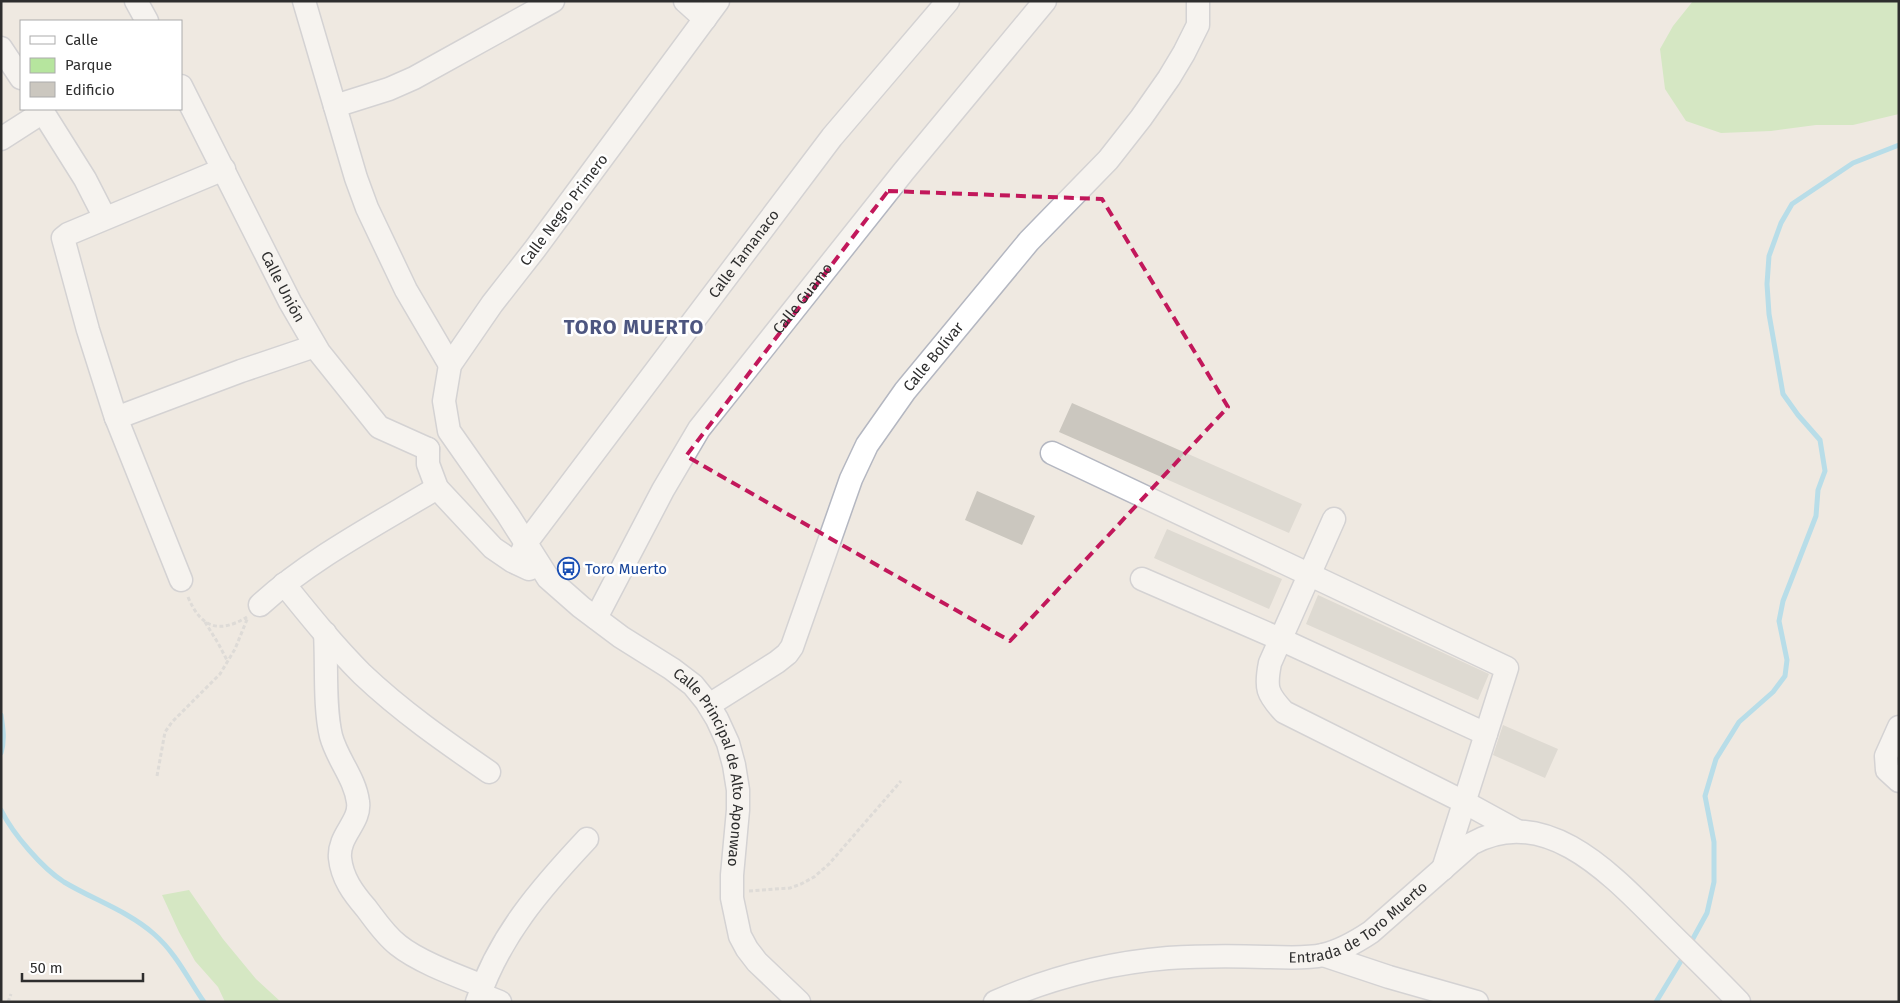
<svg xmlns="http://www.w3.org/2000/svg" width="1900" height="1003" viewBox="0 0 1900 1003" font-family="'Fira Sans',sans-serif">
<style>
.green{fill:#b6e59e}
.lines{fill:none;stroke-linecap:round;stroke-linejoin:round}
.stream{stroke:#75cff0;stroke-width:5}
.building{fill:#cbc7bf}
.minor-casing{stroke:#b4b7c1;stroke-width:25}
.path{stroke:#c9c9c9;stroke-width:3;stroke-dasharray:4 2.5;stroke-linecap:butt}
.minor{stroke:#fff;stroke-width:22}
.marked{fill:none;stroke:#c2185b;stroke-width:4;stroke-dasharray:10 6;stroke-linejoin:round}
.labels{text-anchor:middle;stroke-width:5;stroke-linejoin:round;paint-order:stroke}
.street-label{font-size:15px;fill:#2e2e2e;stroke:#fff}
.transit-label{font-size:15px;fill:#164399;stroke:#fff;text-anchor:start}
.district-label{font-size:20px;font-weight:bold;letter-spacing:1px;fill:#4d5680;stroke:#fff}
</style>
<rect width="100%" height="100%" fill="#efe9e1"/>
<path class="green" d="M1693 1H1899V114L1853 125H1816L1771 131 1721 133 1686 121 1665 89 1660 49 1673 26Z
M189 890 223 939 256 979 281 1002H225L218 987 195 961 179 932 162 895Z"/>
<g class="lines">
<path class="stream" d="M1 715C3 728 5 740 1 753
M1 810C13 834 42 868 64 882 94 900 128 911 154 934 176 953 188 979 204 1002
M1690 944 1707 913 1714 882V842L1705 796 1716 759 1739 722 1773 692 1785 676 1787 660 1779 621 1783 601 1816 516 1818 490 1825 471 1820 440 1798 415 1783 394 1769 314 1767 284 1769 256 1781 223 1792 204 1853 163 1899 145
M1656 1002 1684 956"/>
</g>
<path class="building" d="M1072 403 1302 504 1289 533 1059 432Z
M977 491 1035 516 1022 545 965 520Z
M1167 529 1282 579 1269 609 1154 558Z
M1318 595 1489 674 1478 700 1306 624Z
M1503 725 1558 749 1545 778 1493 755Z"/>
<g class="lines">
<defs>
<g id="minor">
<path d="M136 1 147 21"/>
<path d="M304 1 356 178 367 208 406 290 450 365"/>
<path d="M685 1 705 19"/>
<path id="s1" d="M718 1 535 249 492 304 450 365 444 401 449 431 508 515 548 578 581 607 621 637 672 669 693 685 706 701 717 719 728 743 734 765 738 790V810L732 875V898L740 936 747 949 757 962 799 1002"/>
<path d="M1 48 21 78"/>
<path id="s2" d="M181 86 290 302 319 352 379 427 428 449"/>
<path d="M335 106 389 89 414 78 553 1"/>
<path d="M41 109 85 179 105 218"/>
<path d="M1 139 43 112"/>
<path d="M116 418 241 371 315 346"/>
<path d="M428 449V464L437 488 493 548 512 561 529 569"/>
<path d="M1052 453 1507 668 1443 869"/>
<path d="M1334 519 1270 663C1265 688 1267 694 1284 712L1464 802 1517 831"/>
<path id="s3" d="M517 563 526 543 832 137 948 1"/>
<path d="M1142 579 1280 639 1486 734"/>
<path d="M181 580 115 415 88 330 63 238 68 234 224 169"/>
<path d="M284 584C309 615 334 646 362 674 401 711 444 741 489 772"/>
<path d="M260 605C310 559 379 523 437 488"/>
<path id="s4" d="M596 618 663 490 699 429 904 171 1045 1"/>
<path d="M325 633C327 664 324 707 331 736 337 759 355 778 358 802 361 822 338 835 340 858 342 878 353 893 366 908 376 921 385 935 398 945 419 962 458 976 483 986"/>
<path id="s5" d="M709 705 777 662 787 654 792 647 851 479 867 445 905 391 1029 241 1108 160 1141 118 1169 78 1184 53 1198 25V1"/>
<path d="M1899 727 1886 756 1887 770 1899 781"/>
<path d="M1323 955 1389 977 1477 1002"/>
<path d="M480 994 500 1002"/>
<path d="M477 1002C499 936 541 888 587 839"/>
<path id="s6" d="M995 1002C1050 978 1108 963 1168 958 1200 956 1234 956 1266 957 1285 957 1305 959 1323 955 1341 951 1356 942 1371 932L1471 844C1545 802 1612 875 1660 923 1686 949 1713 975 1739 1002"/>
</g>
</defs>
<use href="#minor" class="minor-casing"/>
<path class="path" d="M188 597C201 628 219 634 247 617
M205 622 218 643 228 662
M157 776 165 732 172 722 220 674 235 649 248 617
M749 891 790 888 801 884 814 877 829 864 901 781
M8 1002 11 994"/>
<use href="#minor" class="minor"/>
</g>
<path d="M0 0H1900V1003H0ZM888 191 1102 199 1228 407 1010 641 686 456Z" fill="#efe9e1" fill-opacity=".55" fill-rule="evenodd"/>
<path class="marked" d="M888 191 1102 199 1228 407 1010 641 686 456Z"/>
<defs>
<symbol id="bus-ring" viewBox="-11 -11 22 22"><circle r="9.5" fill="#fff" stroke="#1a4fb4" stroke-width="1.5"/><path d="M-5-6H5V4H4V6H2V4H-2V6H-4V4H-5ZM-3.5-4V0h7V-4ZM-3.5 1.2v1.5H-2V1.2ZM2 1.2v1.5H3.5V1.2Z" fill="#1a4fb4"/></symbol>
</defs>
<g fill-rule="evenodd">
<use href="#bus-ring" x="556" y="556" width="25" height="25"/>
</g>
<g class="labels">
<g class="street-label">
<text transform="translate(564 210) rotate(-53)" y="5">Calle Negro Primero</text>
<text dy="5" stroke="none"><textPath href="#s3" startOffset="384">Calle Tamanaco</textPath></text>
<text dy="5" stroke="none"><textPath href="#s2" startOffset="225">Calle Unión</textPath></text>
<text dy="5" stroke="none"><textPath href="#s4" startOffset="382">Calle Guamo</textPath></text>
<text dy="5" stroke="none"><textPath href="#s5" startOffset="428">Calle Bolívar</textPath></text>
<text dy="5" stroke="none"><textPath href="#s1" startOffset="962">Calle Principal de Alto Aponwao</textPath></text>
<text dy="5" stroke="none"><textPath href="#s6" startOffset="380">Entrada de Toro Muerto</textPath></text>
</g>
<g class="transit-label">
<text x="585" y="574">Toro Muerto</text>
</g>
<g class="district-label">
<text x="634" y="334">TORO MUERTO</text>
</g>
</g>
<rect width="1900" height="1003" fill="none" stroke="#2e2e2e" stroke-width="5"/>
<rect x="20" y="20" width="162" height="90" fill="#ffffff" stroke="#ababab"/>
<rect x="30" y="36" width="25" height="8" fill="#ffffff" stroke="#ababab"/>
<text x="65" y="45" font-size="15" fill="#2e2e2e">Calle</text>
<rect x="30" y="58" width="25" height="15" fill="#b6e59e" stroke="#ababab"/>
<text x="65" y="70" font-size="15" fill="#2e2e2e">Parque</text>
<rect x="30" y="82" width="25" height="15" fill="#cbc7bf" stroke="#ababab"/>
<text x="65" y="95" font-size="15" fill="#2e2e2e">Edificio</text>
<path d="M22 973v8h121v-8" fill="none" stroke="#2e2e2e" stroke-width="2.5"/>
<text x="30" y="973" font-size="15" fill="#2e2e2e" stroke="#ffffff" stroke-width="4" paint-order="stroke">50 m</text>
</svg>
